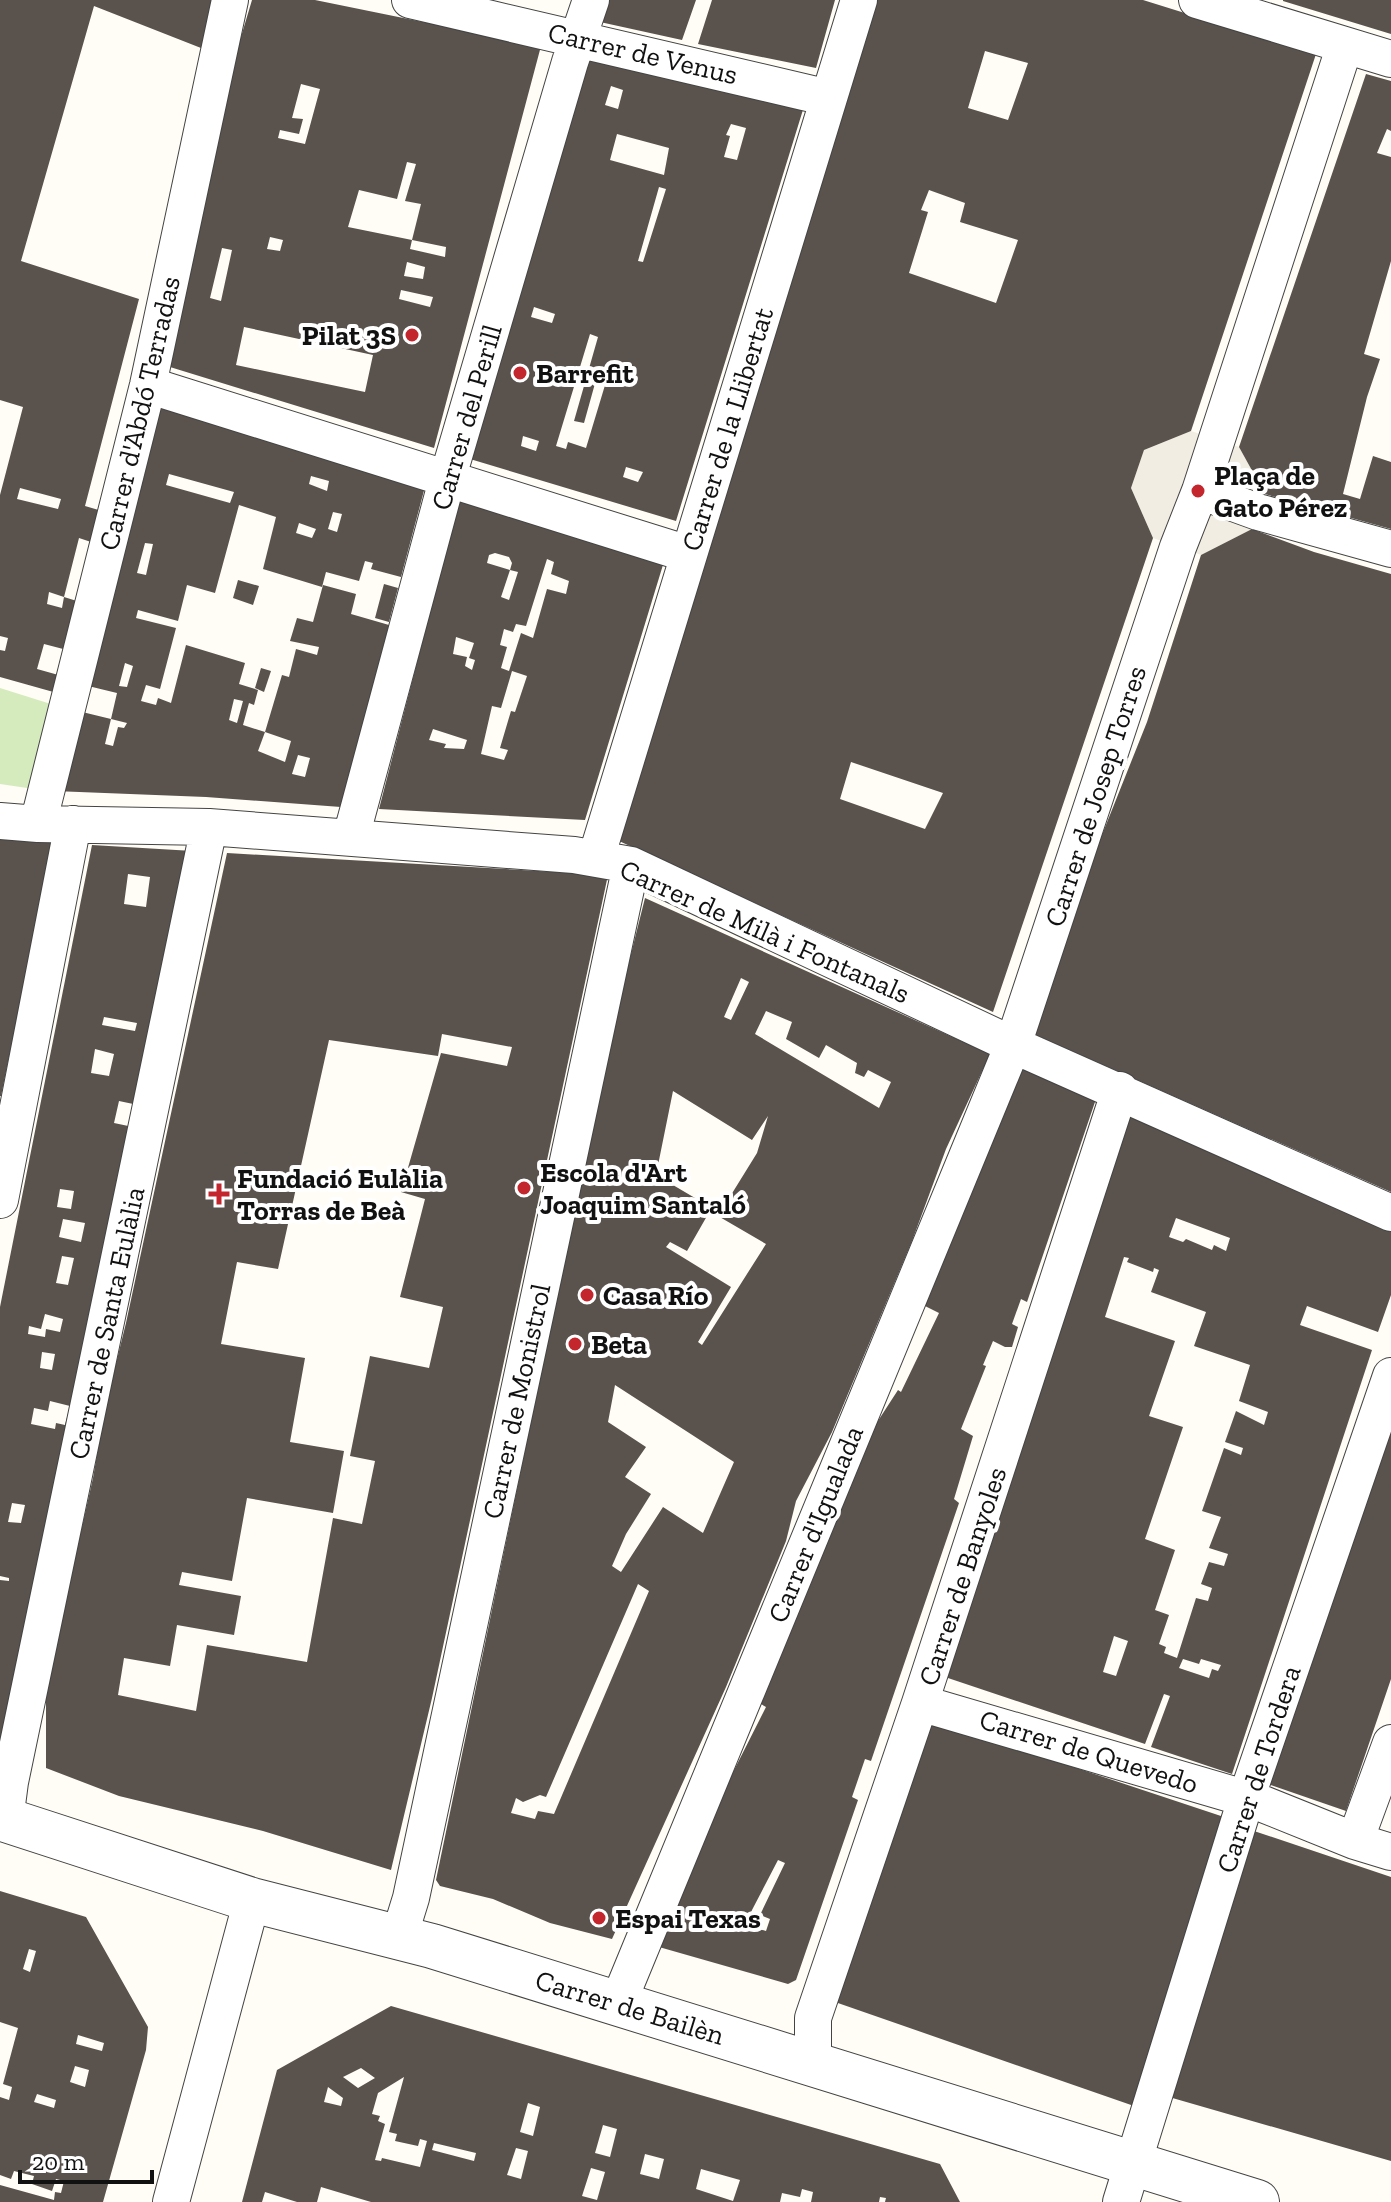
<svg xmlns="http://www.w3.org/2000/svg" width="1391" height="2202" viewBox="0 0 1391 2202" font-family="'Zilla Slab',serif">
<style>
.green{fill:#d5ebbd}
.plaza{fill:#f1ede2}
.building{fill:#5a524d;fill-rule:evenodd}
.lines{fill:none;stroke-linecap:round;stroke-linejoin:round}
.minor-casing{stroke:#444;stroke-width:38}
.tertiary-casing{stroke:#444;stroke-width:46}
.minor{stroke:#fff;stroke-width:36}
.tertiary{stroke:#fff;stroke-width:44}
.poi-dot{fill:#c4262e;stroke:#fff;stroke-width:3}
.labels{text-anchor:middle;stroke-width:8;stroke-linejoin:round;paint-order:stroke}
.street-label{font-size:28px;fill:#111;stroke:#fff}
.poi-label{font-size:28px;font-weight:bold;fill:#111;stroke:#fff;text-anchor:start}
</style>
<rect width="100%" height="100%" fill="#fffdf5"/>
<path class="green" d="M0 688 54 705 34 789 0 784Z"/>
<path class="plaza" d="M1191 431 1239 447 1265 494 1252 529 1201 555 1153 538 1131 488 1144 450Z"/>
<path class="building" d="M0 0H213L201 48 94 6 21 261 139 299 85 506 102 511 94 543 79 538 64 597 49 592 47 604 62 608 64 597 80 602 67 650 44 644 37 669 62 676 57 693 0 677V650L5 651 8 638 0 636V495L23 407 0 400ZM20 488 61 499 58 509 17 499Z
M252 0H315L541 46 434 448 157 363 232 67ZM301 84 320 89 305 144 278 138 280 130 299 134 303 119 292 118ZM407 162 416 164 405 201 421 204 412 240 348 227 359 190 397 199ZM270 237 283 240 280 251 267 249ZM412 240 446 247 445 257 410 249ZM222 248 232 250 221 301 210 298ZM407 262 425 267 423 279 404 276ZM401 290 433 297 430 307 399 299ZM244 327 373 355 365 392 236 365Z
M608 0H696L682 40 600 22Z
M712 0H835L816 68 698 44Z
M874 0H1143L1316 54 1191 431 1144 450 1131 488 1153 538 993 1012 619 841ZM985 51 1028 63 1008 120 968 108ZM929 190 965 203 960 222 1018 240 996 303 909 273 928 212 921 210ZM851 762 943 793 925 829 840 799Z
M1283 0H1391V34L1283 1Z
M589 56 806 100 676 521 470 459ZM611 86 623 90 618 109 605 105ZM731 124 746 128 737 160 724 157 730 136 726 135ZM617 134 669 148 664 175 610 160ZM659 187 666 189 643 262 638 261ZM534 307 555 314 552 323 531 317ZM590 334 598 337 574 421 584 423 599 369 609 372 586 448 568 442 566 449 556 446ZM523 436 539 441 536 451 521 446ZM626 467 643 472 638 482 623 477Z
M1366 74 1391 81V131L1387 129 1377 153 1391 157V261L1364 354 1380 359 1367 397 1343 494 1360 499 1373 456 1391 462V529L1265 494 1239 447Z
M150 397 426 483 401 577 371 569 373 563 365 561 359 581 326 572 322 587 263 569 276 517 239 505 215 593 187 585 178 621 138 610 136 618 176 628 160 689 146 685 141 701 156 705 158 698 171 703 186 645 245 663 239 684 258 690 254 705 249 703 243 725 265 732 258 751 285 762 291 741 265 732 282 675 289 677 296 649 317 655 319 647 290 641 297 618 313 622 323 585 356 594 351 614 389 625 341 807 206 797 54 791 74 710 111 719 105 744 113 746 118 727 124 728 127 723 111 719 117 693 80 684ZM169 474 234 492 230 503 166 485ZM311 476 329 481 327 491 309 484ZM333 512 342 514 337 532 328 529ZM299 523 316 529 312 538 296 533ZM145 543 153 544 146 575 137 573ZM125 663 133 666 127 687 119 686ZM234 699 243 701 237 723 229 720ZM298 755 310 758 305 777 292 774Z
M461 493 666 555 585 820 379 809ZM495 553 509 557 512 563 510 570 487 563 489 555ZM547 559 554 562 551 574 569 581 566 594 547 589 533 638 521 633 509 671 501 668 507 647 500 645 504 629 513 632 516 624 526 626ZM510 570 518 572 509 600 501 597ZM456 637 474 643 469 658 475 660 472 670 465 666 467 657 453 654ZM512 671 527 676 515 712 511 711 500 748 508 750 504 760 481 754 492 706 501 708ZM433 729 467 740 464 749 444 748 446 744 429 740Z
M1252 529 1314 552 1391 574V1192L1033 1034 1094 855 1147 722 1201 555Z
M238 580 259 586 253 605 233 598Z
M384 584 398 588 389 622 375 618Z
M261 668 271 671 264 692 255 688Z
M0 838 53 842 1 1096H0Z
M92 845 193 851 138 1105 119 1101 114 1123 133 1127 0 1745V1580L9 1581V1578L0 1576V1307ZM128 874 150 877 146 907 124 904ZM104 1017 137 1023 135 1031 102 1025ZM95 1049 114 1054 109 1076 91 1073ZM60 1189 74 1191 71 1209 57 1207ZM63 1219 85 1223 81 1242 59 1237ZM62 1256 74 1258 68 1285 56 1283ZM45 1314 63 1319 60 1332 46 1329 45 1337 28 1334 29 1326 41 1329ZM42 1352 55 1354 52 1370 40 1368ZM50 1401 70 1406 65 1425 56 1423 55 1429 31 1424 34 1408 48 1411ZM12 1503 25 1505 21 1523 8 1522Z
M227 853 608 875 432 1698 391 1870 263 1831 119 1796 46 1768V1687L93 1478 105 1408 126 1323ZM442 1034 512 1047 507 1066 441 1053 401 1192 425 1199 400 1297 443 1307 429 1368 370 1356 350 1456 375 1461 362 1524 333 1518 307 1662 207 1645 196 1711 118 1695 124 1658 170 1666 177 1625 234 1635 241 1596 179 1585 182 1572 232 1581 247 1498 333 1513 344 1451 290 1442 305 1358 221 1344 237 1262 278 1269 329 1040 438 1056Z
M645 898 990 1054 946 1149 912 1241 832 1432 796 1501 786 1541 726 1687 612 1939 550 1923 493 1899 440 1886 436 1880 613 1026ZM741 978 749 982 731 1020 724 1017ZM766 1011 792 1022 786 1039 819 1058 826 1045 857 1063 855 1073 864 1077 868 1070 891 1082 879 1108 755 1034ZM673 1091 752 1140 768 1116 757 1153 718 1216 766 1244 702 1345 698 1342 731 1287 666 1247 670 1242 687 1251 707 1216 692 1206 695 1198 656 1175ZM615 1385 734 1462 703 1533 663 1507 621 1572 612 1566 626 1534 651 1494 625 1477 646 1447 608 1422ZM638 1584 649 1591 554 1814 538 1811 535 1819 511 1813 516 1798 523 1802 540 1795 546 1797Z
M1022 1067 1096 1099 1027 1302 1021 1299 1012 1324 1018 1327 1012 1347H1005L993 1341 983 1365 986 1366 961 1429 973 1436 954 1499 959 1503 871 1761 865 1759 852 1797 858 1800 796 1980 788 1984 659 1947 680 1877 766 1707 754 1700 863 1444 898 1390 901 1392 939 1313 923 1305ZM778 1860 785 1863 760 1915 770 1919 766 1931 756 1928 755 1932 746 1929 752 1910Z
M1131 1115 1391 1232V1295L1378 1332 1307 1306 1300 1325 1372 1350 1232 1774 1151 1747 1170 1696 1164 1694 1145 1744 942 1676 1044 1378ZM1176 1218 1230 1238 1226 1251 1214 1245 1212 1250 1186 1239 1183 1242 1169 1237ZM1124 1257 1129 1258 1127 1262 1153 1272 1154 1268 1159 1270 1151 1292 1206 1312 1194 1346 1250 1365 1239 1401 1268 1412 1264 1425 1236 1411 1225 1442 1243 1448 1241 1455 1224 1448 1202 1511 1221 1517 1209 1548 1228 1554 1224 1566 1209 1562 1201 1584 1212 1588 1208 1601 1196 1598 1177 1658 1164 1653 1166 1647 1159 1644 1169 1615 1155 1610 1175 1550 1145 1539 1183 1427 1149 1416 1175 1341 1105 1317ZM1114 1636 1128 1641 1116 1676 1103 1672ZM1183 1659 1199 1664 1201 1659 1221 1665 1218 1671 1212 1669 1209 1678 1179 1668Z
M1391 1421V1679L1346 1811 1268 1784Z
M932 1720 1224 1817 1134 2106 835 2002Z
M1254 1831 1391 1877V2161L1169 2097Z
M0 1891 86 1917 148 2027 146 2050 103 2202H0V2185L54 2200 55 2192 61 2193 64 2181 56 2179 52 2191 32 2184 34 2176 14 2171 11 2179 0 2175V2097L9 2100 12 2087 3 2084 18 2028 0 2022ZM29 1949 36 1951 30 1972 23 1969ZM78 2035 104 2043 102 2051 76 2044ZM75 2066 89 2070 85 2087 70 2082ZM37 2094 56 2100 54 2108 34 2102Z
M391 2006 940 2164 960 2202H885L886 2198 880 2197 879 2202H811L813 2192 802 2189 800 2197 782 2193 780 2202H371L321 2187 317 2202H297L265 2192 262 2202H242L277 2070ZM361 2068 375 2078 358 2088 343 2077ZM404 2077 389 2132 397 2134 395 2141 418 2146 420 2139 427 2141 420 2167 382 2158 381 2161 375 2160 385 2124 378 2121 380 2116 372 2114 378 2093ZM328 2087 343 2098 341 2106 324 2102ZM528 2103 540 2107 533 2136 520 2132ZM603 2125 617 2129 610 2157 595 2153ZM434 2143 476 2153 474 2161 432 2150ZM516 2148 528 2151 521 2179 507 2175ZM645 2154 664 2159 659 2179 640 2174ZM591 2168 605 2172 597 2200 582 2196ZM701 2169 740 2180 733 2201 696 2189Z"/>
<g class="lines">
<defs>
<path id="minor" d="M410 0 829 98
M1197 0 1391 59
M148 385 688 554
M1200 491 1258 512 1391 549
M0 821 38 824 209 827 574 855 631 865 1013 1045 1391 1213
M38 824 148 385 230 0
M351 837 447 480 570 62 591 0
M596 858 859 0
M0 1200 73 824
M920 1703 1258 1802 1355 1841 1391 1852
M5 1820 10 1782 209 827
M1355 1841 1391 1743
M399 1937 411 1898 631 865
M618 2003 1013 1045 1178 547 1200 491 1345 45
M813 2063V2018L920 1703 1120 1090
M171 2202 252 1900
M1121 2202 1246 1799 1391 1376"/>
<path id="tertiary" d="M0 1818 252 1900 432 1946 1257 2202"/>
</defs>
<use href="#minor" class="minor-casing"/>
<use href="#tertiary" class="tertiary-casing"/>
<use href="#minor" class="minor"/>
<use href="#tertiary" class="tertiary"/>
</g>
<g class="poi-dot">
<circle cx="412" cy="335" r="8"/>
<circle cx="520" cy="373" r="8"/>
<circle cx="1198" cy="491" r="8"/>
<circle cx="524" cy="1188" r="8"/>
<path d="M215 1182h8v8h8v8h-8v8h-8v-8h-8v-8h8z"/>
<circle cx="587" cy="1295" r="8"/>
<circle cx="575" cy="1344" r="8"/>
<circle cx="599" cy="1918" r="8"/>
</g>
<g class="labels">
<g class="street-label">
<text transform="translate(643 53) rotate(13)" y="10">Carrer de Venus</text>
<text transform="translate(139 413) rotate(-77)" y="10">Carrer d'Abdó Terradas</text>
<text transform="translate(466 417) rotate(-74)" y="10">Carrer del Perill</text>
<text transform="translate(727 429) rotate(-73)" y="10">Carrer de la Llibertat</text>
<text transform="translate(1095 796) rotate(-72)" y="10">Carrer de Josep Torres</text>
<text transform="translate(765 931) rotate(24)" y="10">Carrer de Milà i Fontanals</text>
<text transform="translate(106 1323) rotate(-78)" y="10">Carrer de Santa Eulàlia</text>
<text transform="translate(516 1401) rotate(-78)" y="10">Carrer de Monistrol</text>
<text transform="translate(815 1524) rotate(-68)" y="10">Carrer d'Igualada</text>
<text transform="translate(962 1576) rotate(-72)" y="10">Carrer de Banyoles</text>
<text transform="translate(1089 1751) rotate(17)" y="10">Carrer de Quevedo</text>
<text transform="translate(1258 1769) rotate(-72)" y="10">Carrer de Tordera</text>
<text transform="translate(630 2007) rotate(17)" y="10">Carrer de Bailèn</text>
</g>
<g class="poi-label">
<text x="396" y="345" text-anchor="end">Pilat 3S</text>
<text x="536" y="383">Barrefit</text>
<text x="1214" y="485">Plaça de<tspan x="1214" dy="32">Gato Pérez</tspan></text>
<text x="540" y="1182">Escola d'Art<tspan x="540" dy="32">Joaquim Santaló</tspan></text>
<text x="237" y="1188">Fundació Eulàlia<tspan x="237" dy="32">Torras de Beà</tspan></text>
<text x="603" y="1305">Casa Río</text>
<text x="591" y="1354">Beta</text>
<text x="615" y="1928">Espai Texas</text>
</g>
</g>
<path d="M20 2170v12h132v-12" fill="none" stroke="#111111" stroke-width="4"/>
<text x="32" y="2170" font-size="24" fill="#111111" stroke="#ffffff" stroke-width="6" paint-order="stroke">20 m</text>
</svg>
